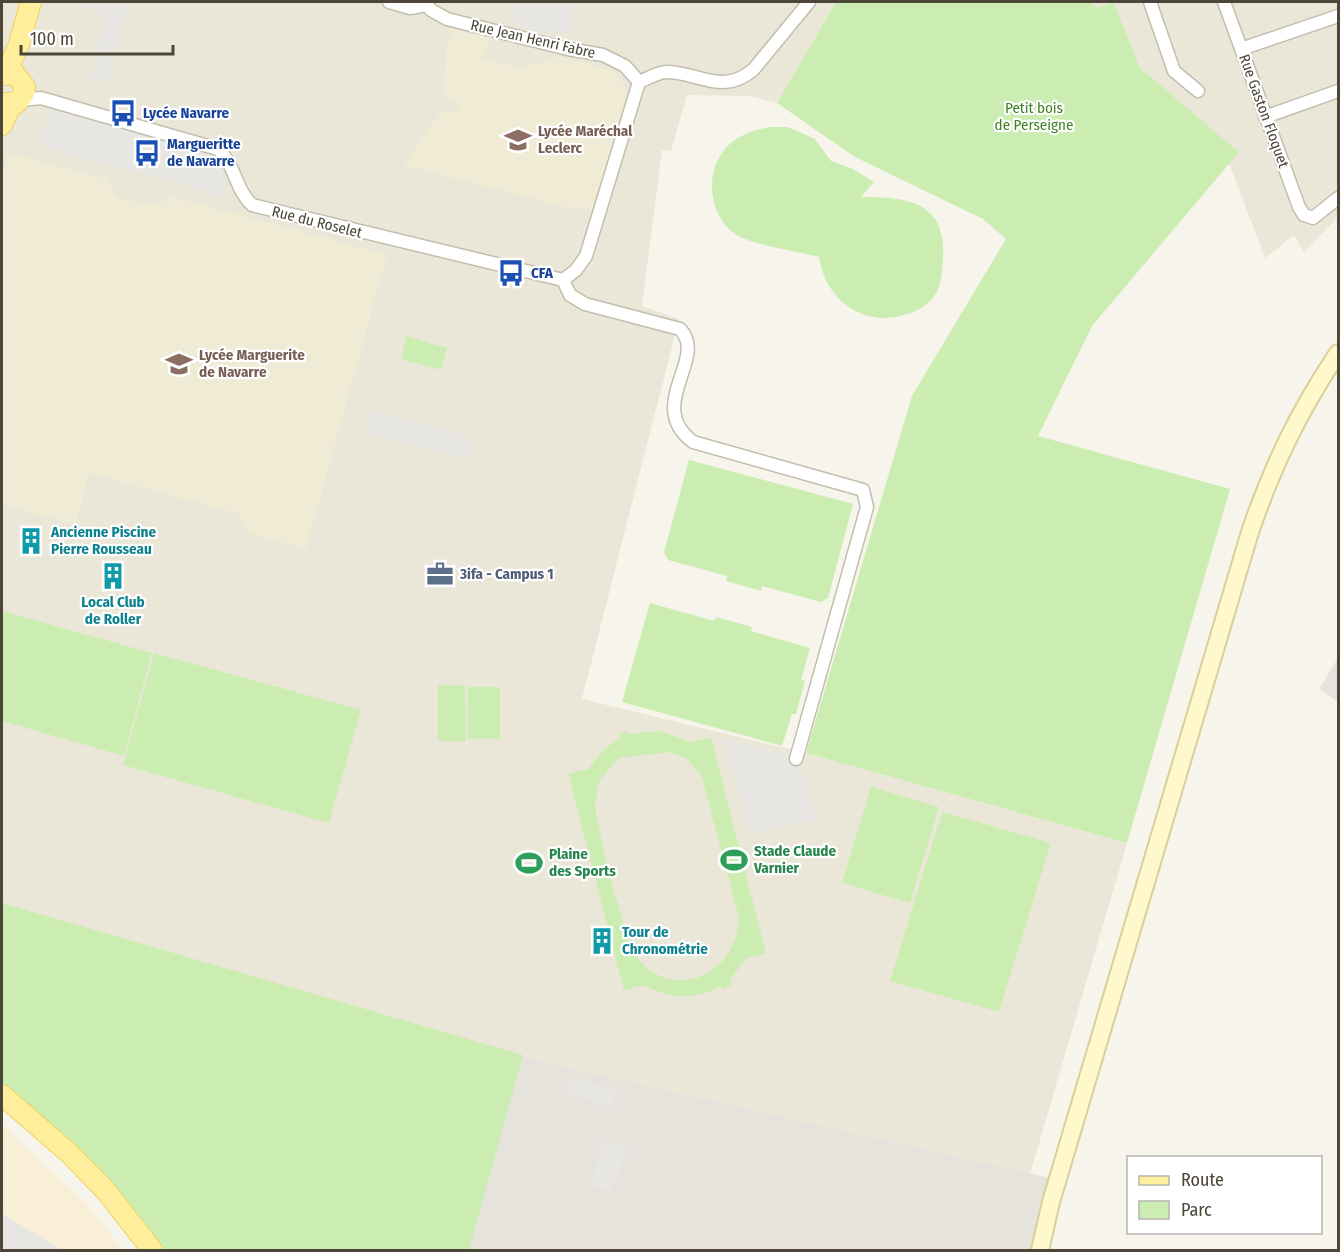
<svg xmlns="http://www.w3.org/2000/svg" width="1340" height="1252" viewBox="0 0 1340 1252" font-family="'Fira Sans Condensed',sans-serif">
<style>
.residential{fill:#ebe7d8}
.commercial{fill:#f9eed6}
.industrial{fill:#e6e3dc}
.education{fill:#f0ebd4}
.green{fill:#cbedb1;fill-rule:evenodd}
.parking{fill:#e8e6e2}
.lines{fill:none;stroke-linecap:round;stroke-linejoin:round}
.minor-casing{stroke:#c3beac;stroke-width:15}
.secondary-casing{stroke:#d9cf98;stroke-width:20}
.primary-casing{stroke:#ecd363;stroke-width:22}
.minor{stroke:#fff;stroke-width:12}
.secondary{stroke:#fff8cc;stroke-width:16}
.primary{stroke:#ffee9b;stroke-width:20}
.labels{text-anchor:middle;stroke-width:4.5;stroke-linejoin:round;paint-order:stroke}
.street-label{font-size:15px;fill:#4b4638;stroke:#fff}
.park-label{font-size:15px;fill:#3e8325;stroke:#fff}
.transit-label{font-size:15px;font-weight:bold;fill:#164399;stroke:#fff;text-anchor:start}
.education-label{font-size:15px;font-weight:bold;fill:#785e54;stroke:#fff;text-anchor:start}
.culture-label{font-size:15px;font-weight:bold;fill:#0d838f;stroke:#fff;text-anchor:start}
.service-label{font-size:15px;font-weight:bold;fill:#4e5e75;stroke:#fff;text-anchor:start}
.leisure-label{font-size:15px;font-weight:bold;fill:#27864d;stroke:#fff;text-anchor:start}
</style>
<rect width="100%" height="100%" fill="#f6f4eb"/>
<path class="residential" d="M2 2H836L777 103 748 96 687 95 671 151 662 150 642 306 679 319 582 699 806 753 1127 843 1030 1174 518 1056 2 904Z
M1090 2H1338V217L1304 252 1294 235 1265 258 1229 163 1238 152 1140 68 1114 3 1097 8Z"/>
<path class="commercial" d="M2 1125 87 1204 122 1250H2Z"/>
<path class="industrial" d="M1338 658V702L1319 689Z
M518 1056 1063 1181 1048 1250H467Z"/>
<path class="education" d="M449 28 492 38 482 58 498 64 516 66 533 65 559 56 617 73 626 89V101L592 209 579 206 577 210 404 165 441 112 459 111V106L445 98 444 92 447 41 454 39Z
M8 153 106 179 117 197 153 207 172 197 387 255 306 549 249 533 237 513 89 473 76 525 2 504V176Z"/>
<path class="green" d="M836 2H1090L1097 8 1114 3 1140 68 1239 152 1092 326 1038 436 1230 489 1127 843 806 753 912 396 1006 239 983 219 855 157 777 103Z
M770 127H788L815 139 831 161 853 169 874 182 861 197C909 197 947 202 943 260 942 273 941 289 932 299 922 309 913 313 900 316 859 326 825 297 819 257 800 252 749 244 735 234 709 215 704 174 725 149 737 135 754 130 770 127Z
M406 336 447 348 441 370 401 359Z
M689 460 853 504 828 598 821 602 762 586 761 591 726 581 727 576 668 560 664 552Z
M650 603 714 621 716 617 752 627 751 631 810 648 801 680 805 681 796 714H792L782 746 622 702Z
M2 611 152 653 124 756 2 721Z
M154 653 361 710 329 823 123 765Z
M438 685H465L466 741H438Z
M468 687H500V739H468Z
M628 731 629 734 659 731 692 742 711 737 766 953 747 958 730 979 732 985 722 989 721 986C696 1000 668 999 644 985L624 990 568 774 588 769 604 749 620 738 619 734ZM669 752 687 759 702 777 739 918C738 971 677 1004 639 960 625 943 598 830 595 805L600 780 619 758Z
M871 787 939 807 910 903 842 883Z
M942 812 1051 843 999 1012 890 981Z
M2 903 523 1055 469 1250H160L90 1160 2 1086Z"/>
<path class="parking" d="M73 2H129L108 83 91 79 104 15Z
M512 2H572L571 32 522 31V22H511Z
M51 107 218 154 226 197 40 146Z
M370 410 473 438 467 460 365 432Z
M725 739 799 759 816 820 750 835Z
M578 1079 617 1090 612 1107 567 1094 570 1080 577 1082Z
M603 1141 628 1148 612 1191 591 1185Z
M2 1214 63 1250H2Z"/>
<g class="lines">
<defs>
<path id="minor" d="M389 2 410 8 427 5
M424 2 431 10 447 19 568 49 603 55 625 66 639 82
M1150 2 1174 71 1198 91
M1224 2 1299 207 1304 215 1313 218 1338 198
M1241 49 1338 16
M639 82C647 79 658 72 666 72 700 72 721 96 753 70L809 2
M21 100 41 98 218 149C235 164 235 189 252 205L563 280 576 270 586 256 639 82
M1265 117 1338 91
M563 280 570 295 585 304 680 329C709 358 644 405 693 442L863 490 867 507 796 759"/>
<path id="secondary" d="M1040 1250 1051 1202 1250 532C1273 465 1299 411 1338 353"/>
<path id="primary" d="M6 74 19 44 31 2
M2 75 15 74 25 87 24 93 17 103H2
M2 125 11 105
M2 1095 70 1154 106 1191 152 1250"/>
</defs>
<use href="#minor" class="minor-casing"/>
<use href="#secondary" class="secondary-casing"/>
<use href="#primary" class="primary-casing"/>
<use href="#minor" class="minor"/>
<use href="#secondary" class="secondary"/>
<use href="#primary" class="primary"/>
</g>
<defs>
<symbol id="bus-bare" viewBox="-9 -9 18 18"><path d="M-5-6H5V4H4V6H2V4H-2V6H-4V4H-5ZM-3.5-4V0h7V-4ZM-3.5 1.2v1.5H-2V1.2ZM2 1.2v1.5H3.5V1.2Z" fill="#1a4fb4" stroke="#fff" stroke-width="2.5" paint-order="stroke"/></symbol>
<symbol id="school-bare" viewBox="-9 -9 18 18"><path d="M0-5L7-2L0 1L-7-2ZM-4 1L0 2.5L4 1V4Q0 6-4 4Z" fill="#8d6e63" stroke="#fff" stroke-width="2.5" paint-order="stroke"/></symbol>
<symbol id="building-bare" viewBox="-9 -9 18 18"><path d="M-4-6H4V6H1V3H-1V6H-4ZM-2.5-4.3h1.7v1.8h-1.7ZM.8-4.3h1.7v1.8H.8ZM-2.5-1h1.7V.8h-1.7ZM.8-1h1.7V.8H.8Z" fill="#0f9aa8" stroke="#fff" stroke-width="2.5" paint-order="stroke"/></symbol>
<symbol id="office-bare" viewBox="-9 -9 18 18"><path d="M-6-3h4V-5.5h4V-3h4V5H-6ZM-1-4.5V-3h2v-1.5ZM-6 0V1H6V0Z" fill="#5c6f8a" stroke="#fff" stroke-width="2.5" paint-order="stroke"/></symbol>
<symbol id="stadium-bare" viewBox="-9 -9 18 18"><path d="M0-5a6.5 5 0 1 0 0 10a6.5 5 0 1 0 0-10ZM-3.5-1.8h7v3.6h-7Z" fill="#2e9e5b" stroke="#fff" stroke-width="2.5" paint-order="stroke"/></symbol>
</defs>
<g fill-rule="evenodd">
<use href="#bus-bare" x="104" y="94" width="38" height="38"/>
<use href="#school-bare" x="499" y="121" width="38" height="38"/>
<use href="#bus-bare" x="128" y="134" width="38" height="38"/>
<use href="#bus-bare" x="492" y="254" width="38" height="38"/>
<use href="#school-bare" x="160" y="345" width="38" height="38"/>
<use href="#building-bare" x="12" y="522" width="38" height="38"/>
<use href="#office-bare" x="421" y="555" width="38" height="38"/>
<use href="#building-bare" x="94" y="557" width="38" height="38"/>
<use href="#stadium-bare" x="715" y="841" width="38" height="38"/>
<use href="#stadium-bare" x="510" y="844" width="38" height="38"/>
<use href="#building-bare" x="583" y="922" width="38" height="38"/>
</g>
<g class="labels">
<g class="street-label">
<text transform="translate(533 39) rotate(13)" y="5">Rue Jean Henri Fabre</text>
<text transform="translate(1264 111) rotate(70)" y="5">Rue Gaston Floquet</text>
<text transform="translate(317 222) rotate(14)" y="5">Rue du Roselet</text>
</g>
<g class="park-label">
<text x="1034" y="113">Petit bois<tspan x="1034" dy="17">de Perseigne</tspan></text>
</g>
<g class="transit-label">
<text x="143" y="118">Lycée Navarre</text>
<text x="167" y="149">Margueritte<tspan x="167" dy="17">de Navarre</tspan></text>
<text x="531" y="278">CFA</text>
</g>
<g class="education-label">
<text x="538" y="136">Lycée Maréchal<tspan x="538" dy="17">Leclerc</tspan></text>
<text x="199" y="360">Lycée Marguerite<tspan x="199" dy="17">de Navarre</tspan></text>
</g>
<g class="culture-label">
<text x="51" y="537">Ancienne Piscine<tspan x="51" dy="17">Pierre Rousseau</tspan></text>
<text x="113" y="607" text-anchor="middle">Local Club<tspan x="113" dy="17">de Roller</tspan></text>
<text x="622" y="937">Tour de<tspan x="622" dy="17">Chronométrie</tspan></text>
</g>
<g class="service-label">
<text x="460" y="579">3ifa - Campus 1</text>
</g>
<g class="leisure-label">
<text x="754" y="856">Stade Claude<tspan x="754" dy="17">Varnier</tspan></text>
<text x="549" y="859">Plaine<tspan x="549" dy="17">des Sports</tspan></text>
</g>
</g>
<rect width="1340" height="1252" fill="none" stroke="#4b4638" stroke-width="6"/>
<rect x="1127" y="1156" width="195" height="78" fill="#ffffff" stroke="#b7b5af" stroke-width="1.5"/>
<rect x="1139" y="1176" width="30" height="9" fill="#ffee9b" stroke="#b7b5af" stroke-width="1.5"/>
<text x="1181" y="1186" font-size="18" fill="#4b4638">Route</text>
<rect x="1139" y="1201" width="30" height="18" fill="#cbedb1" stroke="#b7b5af" stroke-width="1.5"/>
<text x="1181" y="1216" font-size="18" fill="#4b4638">Parc</text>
<path d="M21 45v9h152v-9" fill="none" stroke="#4b4638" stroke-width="3"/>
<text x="30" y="45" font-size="18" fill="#4b4638" stroke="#ffffff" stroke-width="4.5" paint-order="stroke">100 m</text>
</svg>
